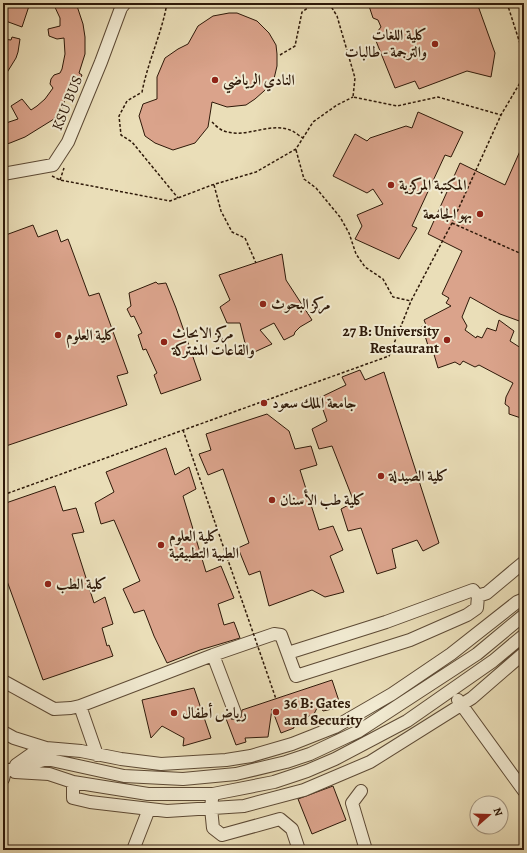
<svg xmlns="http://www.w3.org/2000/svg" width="527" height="853" viewBox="0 0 527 853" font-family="Alegreya,Amiri,serif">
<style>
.building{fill:#daa38b;stroke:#2e1909}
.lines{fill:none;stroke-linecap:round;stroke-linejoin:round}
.minor-casing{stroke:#5d4a35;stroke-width:14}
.path{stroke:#2e1909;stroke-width:1.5;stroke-dasharray:3 2;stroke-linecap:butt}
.minor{stroke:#f1ead1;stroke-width:12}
.path-bridge{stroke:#2e1909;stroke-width:1.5;stroke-dasharray:3 2;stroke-linecap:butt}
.poi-dot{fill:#8f2418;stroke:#f1ead1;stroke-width:1.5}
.labels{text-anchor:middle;stroke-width:4;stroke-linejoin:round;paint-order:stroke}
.poi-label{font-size:15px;font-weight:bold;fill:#2e1909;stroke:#f1ead1;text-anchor:start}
.street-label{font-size:15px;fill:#2e1909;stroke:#f1ead1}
</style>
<rect width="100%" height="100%" fill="#eadeb8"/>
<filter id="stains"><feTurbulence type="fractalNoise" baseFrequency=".005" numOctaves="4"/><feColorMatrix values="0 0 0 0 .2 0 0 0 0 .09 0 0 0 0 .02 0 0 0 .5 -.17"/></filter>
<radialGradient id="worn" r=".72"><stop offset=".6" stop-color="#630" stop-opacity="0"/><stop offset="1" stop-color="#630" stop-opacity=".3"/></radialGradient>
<path class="building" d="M3 3H30L22 27 3 20Z
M53 3H76L83 24 85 37V54L79 73 82 75 80 80 76 79 72 85 65 98 63 107 54 119 25 137 10 143 3 145V124L18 119 11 106 22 99 31 110 37 106 45 99 53 88 50 84 51 79 54 75 60 73 62 69 65 54 64 38 57 39 49 36 48 29 60 26V18Z
M368 3H477L495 53 491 77 467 71 419 89 415 81 395 88 374 36 381 27 378 20 373 18Z
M229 13H237L257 21 269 33 276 45 277 54V66L273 83 255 99 246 105 227 107 212 102 208 127 195 143 173 150 155 143 145 136 139 116 143 104 157 99V77L165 58 178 49 188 44 198 26 213 16Z
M12 37 20 39 18 52 16 58 3 79V39L11 40Z
M418 112 463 132 451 157 445 155 412 226 417 228 399 259 355 239 362 226 357 215 383 204 373 189 367 193 333 176 355 134 367 141 370 138 406 126 412 128Z
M524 142V316L522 322 500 314 470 297 462 317 467 326 465 330 476 338 477 336 482 338 487 328 496 331 499 320 514 331 510 341 524 350V419L509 414V407L505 404 506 397 513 383 479 365 475 367 463 361 460 365 455 362 438 368 433 351 430 352 422 326 426 325 424 320 451 306 446 303 449 298 442 294 462 251 428 234 460 163 505 185Z
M33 225 38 237 57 230 61 242 68 239 89 296 99 293 128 373 117 376 127 405 3 447V236Z
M282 254 286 280 312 320 300 327 295 332 294 335 284 340 274 323 260 330 272 344 248 355 240 323H227L220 307 230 300 219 275Z
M156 282 158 284 166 283 176 308 201 380 161 394 154 375 157 373 146 349 143 350 138 335 142 333 134 316 131 317 127 309 131 306 129 293Z
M360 370 365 380 384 372 439 543 423 551 417 540 392 549 396 568 377 574 361 528 348 531 341 509 354 502 332 446 319 449 312 429 327 421 319 398 346 385 342 377Z
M267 414 289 431 295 449 311 446 317 465 300 470 319 530 333 526 343 550 330 556 344 592 325 597 312 590 269 606 260 571 249 575 238 548 249 543 223 469 208 475 199 454 211 450 206 434Z
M166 448 175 475 189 467 196 489 183 496 206 572 221 566 234 598 218 604 224 625 234 622 240 638 200 650 167 663 154 636 144 610 134 613 123 589 140 581 114 520 101 524 95 503 114 492 106 472Z
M55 486 63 511 76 508 84 532 72 534 94 603 105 597 113 624 102 628 107 646 109 645 113 656 43 680 3 570V504Z
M332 680 341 707 323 711 319 704 314 714 293 723 294 728 281 733 272 709 268 737 245 738 246 742 236 745 225 716 228 715 231 719 237 720 241 717 242 710Z
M194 688 211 738 183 746 184 738 162 726 151 738 142 700Z
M333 786 346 820 312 834 298 799Z"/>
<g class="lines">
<defs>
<path id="minor" d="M3 174 53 165 68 142 101 62 121 8 125 3
M478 596 487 593 524 562
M288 653 386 622 473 590 478 596
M213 655 235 713
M3 681 54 709 71 708 80 706 213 655 274 634 281 635 296 676 410 640 467 615 477 608 478 596
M458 700 524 791
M80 706 97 755
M3 732 14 738 46 748
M16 765 33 753 46 748 81 751 121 759 161 764 226 760 251 756 292 744 335 727 392 694 451 654 517 602 524 599
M15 772 49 774 73 782 148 794H213L274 782 307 771 335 759 407 721 493 661 524 635
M3 779 5 771 44 760H51L124 776 183 779 236 774 286 762 310 754 359 731 477 654 524 615
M73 782V798L90 802 167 811 244 806 304 790 370 762 472 698 524 653
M361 791 352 803 366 850
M212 799 211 808 213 828 222 835 280 819 292 829 299 850
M133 850 149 809"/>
</defs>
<use href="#minor" class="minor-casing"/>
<path class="path" d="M167 3C162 33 148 61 142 92L127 101 119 116 121 135 132 142 178 198
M329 3 337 16 355 78 353 97 397 106 438 97 501 115
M507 3 524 56
M280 55 295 46 302 12 315 3
M212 122C215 125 220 130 224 131 246 139 268 122 290 130 294 131 299 136 303 138
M296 150 304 179 316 188 340 217 349 233 356 254 365 267 383 279 393 297 411 301
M52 176 60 180 170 201 212 185 256 172 296 149 313 122 337 105 353 97
M60 180 64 168
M214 185 221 211 232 232 245 238 256 263
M452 223 524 255
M3 495 389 356 411 301 452 223 501 115 524 76"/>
<use href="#minor" class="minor"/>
<path class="path-bridge" d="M183 430 276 699"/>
</g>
<g class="poi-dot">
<circle cx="435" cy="44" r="4"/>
<circle cx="215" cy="80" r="4"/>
<circle cx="391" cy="185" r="4"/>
<circle cx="480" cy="214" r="4"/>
<circle cx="263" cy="304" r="4"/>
<circle cx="58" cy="335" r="4"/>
<circle cx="447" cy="340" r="4"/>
<circle cx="164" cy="342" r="4"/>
<circle cx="264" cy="403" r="4"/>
<circle cx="381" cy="476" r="4"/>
<circle cx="272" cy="500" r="4"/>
<circle cx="161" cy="545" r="4"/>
<circle cx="48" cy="584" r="4"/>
<circle cx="276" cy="712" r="4"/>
<circle cx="174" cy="713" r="4"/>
</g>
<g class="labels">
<g class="poi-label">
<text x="427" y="40" text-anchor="end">كلية اللغات<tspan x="427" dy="17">والترجمة - طالبات</tspan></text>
<text x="223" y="85">النادي الرياضي</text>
<text x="399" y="190">المكتبة المركزية</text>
<text x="472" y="219" text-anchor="end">بهو الجامعة</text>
<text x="271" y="309">مركز البحوث</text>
<text x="439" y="336" text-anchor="end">27 B: University<tspan x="439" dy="17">Restaurant</tspan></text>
<text x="172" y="338">مركز الابحاث<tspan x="172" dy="17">والقاعات المشتركة</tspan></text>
<text x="66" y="340">كلية العلوم</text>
<text x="272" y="408">جامعة الملك سعود</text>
<text x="389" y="481">كلية الصيدلة</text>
<text x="280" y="505">كلية طب الأسنان</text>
<text x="169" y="541">كلية العلوم<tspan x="169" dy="17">الطبية التطبيقية</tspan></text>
<text x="56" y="589">كلية الطب</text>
<text x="284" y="708">36 B: Gates<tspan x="284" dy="17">and Security</tspan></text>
<text x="182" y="718">رياض أطفال</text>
</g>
<g class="street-label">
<text transform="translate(67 103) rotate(-68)" y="5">KSU BUS</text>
</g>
</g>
<rect width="527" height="853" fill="none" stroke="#eadeb8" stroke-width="16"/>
<rect x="4" y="4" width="519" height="845" fill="none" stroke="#2e1909" stroke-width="2"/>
<rect x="8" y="8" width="511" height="837" fill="none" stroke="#2e1909"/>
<g transform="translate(489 815) rotate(70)"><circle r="19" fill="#f1ead1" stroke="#a39681"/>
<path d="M0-3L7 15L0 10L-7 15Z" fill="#8f2418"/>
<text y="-6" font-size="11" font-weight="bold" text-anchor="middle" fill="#2e1909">N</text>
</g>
<rect width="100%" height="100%" filter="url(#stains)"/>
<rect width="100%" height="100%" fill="url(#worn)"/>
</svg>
